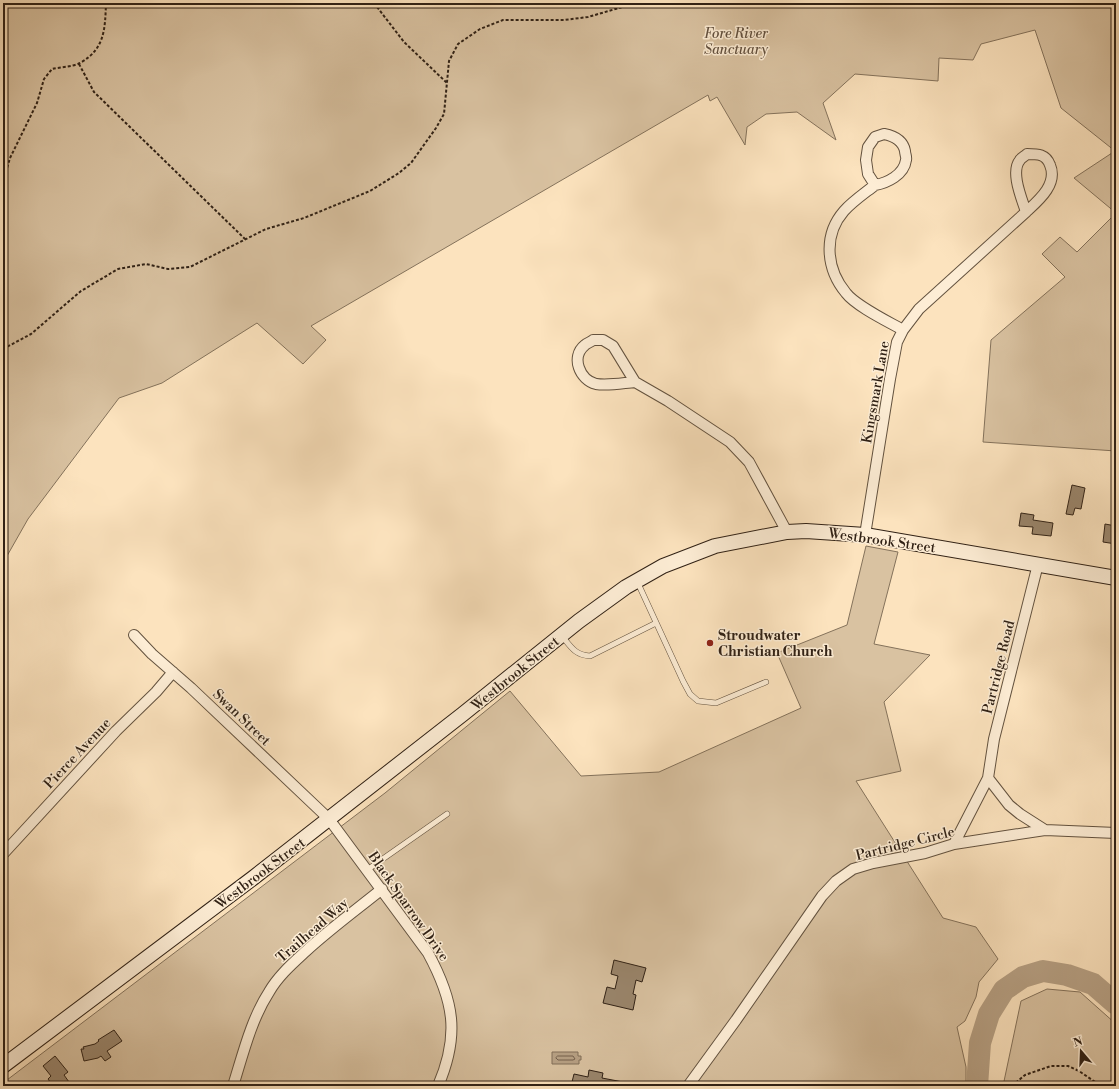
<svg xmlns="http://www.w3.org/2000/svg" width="1119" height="1089" viewBox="0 0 1119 1089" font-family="'Libre Bodoni',serif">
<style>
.green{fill:#d9c2a1;stroke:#84725b}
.water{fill:#b7a185;stroke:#816e58}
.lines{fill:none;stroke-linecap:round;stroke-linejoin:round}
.shore{stroke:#74614d;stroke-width:1}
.river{stroke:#b7a185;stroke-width:22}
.building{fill:#9a866d;stroke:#302115}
.service-casing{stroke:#63523f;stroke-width:6}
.minor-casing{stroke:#63523f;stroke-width:12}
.secondary-casing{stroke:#302115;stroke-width:16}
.path{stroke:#302115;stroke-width:2;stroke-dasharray:3 2;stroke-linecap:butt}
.service{stroke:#fdedd5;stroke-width:5}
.minor{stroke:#fdedd5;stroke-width:10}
.secondary{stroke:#fdedd5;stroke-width:14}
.poi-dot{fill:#8f2418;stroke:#fdedd5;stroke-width:1.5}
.labels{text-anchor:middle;stroke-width:3;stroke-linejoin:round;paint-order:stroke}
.park-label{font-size:14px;font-style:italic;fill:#63513f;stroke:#fdedd5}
.street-label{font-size:14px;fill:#302115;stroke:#fdedd5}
.poi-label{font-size:14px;font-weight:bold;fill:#302115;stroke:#fdedd5;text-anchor:start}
</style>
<rect width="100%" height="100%" fill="#fce3be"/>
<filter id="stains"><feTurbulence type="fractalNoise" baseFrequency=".005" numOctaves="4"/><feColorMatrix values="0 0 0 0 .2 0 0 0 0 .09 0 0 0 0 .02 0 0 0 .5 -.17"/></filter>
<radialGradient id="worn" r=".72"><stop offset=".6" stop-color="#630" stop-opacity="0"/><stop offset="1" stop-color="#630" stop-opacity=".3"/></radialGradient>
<path class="green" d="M3 3H1116V451L983 442 991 340 1065 277 1042 254 1060 237 1077 252 1116 213 1074 178 1115 151 1061 108 1035 30 981 44 973 60 939 58 938 81 855 74 823 103 836 140 797 112 766 114 747 127 745 145 717 97 710 101 708 95 311 326 326 340 303 364 257 323 162 383 119 398 28 519 3 563Z
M866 546 898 552 874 644 930 655 884 702 901 771 856 781 943 918 976 927 998 959 979 982 976 997 965 1021 957 1027 966 1067V1086H3V1083L385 793 510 691 581 776 659 772 801 708 777 653 847 625Z
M1047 989 1080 992 1116 1024V1086H1003L1021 1001Z"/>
<path class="water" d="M552 1052H578V1056H581V1060H579V1064H552Z"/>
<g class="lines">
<path class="shore" d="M558 1056H573L575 1059 573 1060H558L556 1058Z"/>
<path class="river" d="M977 1086 980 1043 989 1014 1004 990 1023 977 1043 971 1067 975 1093 984 1116 1004"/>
</g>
<path class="building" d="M1072 485 1085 488 1081 509 1075 508 1073 515 1066 514Z
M1021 513 1034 515 1033 520 1053 523 1051 536 1032 534 1033 527 1019 526Z
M1105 524 1116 526V544L1103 542Z
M614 960 646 968 642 982 636 980 633 994 636 995 633 1010 603 1003 607 987 615 989 618 976 611 974Z
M114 1030 122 1041 107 1051 111 1057 105 1061 101 1056 98 1058 84 1061 81 1049H84L83 1047 95 1044 99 1041 98 1040Z
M55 1056 68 1072 64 1075 69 1082 66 1086H53L48 1079 51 1076 43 1066Z
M589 1070 603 1073 602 1078 623 1082 622 1086H571L574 1074 588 1077Z"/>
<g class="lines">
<defs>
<path id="service" d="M637 581 683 681 690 694 698 701 716 703 766 682
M562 636C571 647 575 655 590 656L656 623
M367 870 447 814"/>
<path id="minor" d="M884 134C894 136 903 140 905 151 905 154 907 158 906 160 904 175 887 183 875 185L868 174 866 160 868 147 875 137Z
M1027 154C1038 154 1046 154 1050 165 1058 184 1039 200 1026 212 1022 199 1010 172 1020 160 1021 158 1025 156 1027 154Z
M875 185C865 193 853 201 844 211 823 235 826 269 846 293 856 306 887 321 903 330
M593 340H603L613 346 635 382C623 383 608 386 596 384 580 380 570 357 585 345 587 343 591 342 593 340Z
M635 382 668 401 730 442 749 462 787 532
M865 535 890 379 897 342 903 330 919 309 1026 212
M1038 564 994 739 988 778 1009 805 1020 814 1045 830
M134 635 152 654 191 688 329 819 428 953C454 1001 460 1035 438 1086
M954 844 988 778
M3 854 116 731 156 692 173 672
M233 1086C243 1054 251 1020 269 992 278 976 293 963 306 951 330 929 356 910 382 889
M688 1086 736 1020 822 896 836 881 853 869 873 863 925 853 954 844 1045 830 1116 833"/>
<path id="secondary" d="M3 1066 253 878 463 714 579 621 626 587 663 566 715 546 787 532 806 531 865 535 1116 578"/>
</defs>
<use href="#service" class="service-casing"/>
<use href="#minor" class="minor-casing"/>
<use href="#secondary" class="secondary-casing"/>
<path class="path" d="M374 3 404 42 447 83
M791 3 795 7H799L808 3
M79 64 94 92 245 239
M3 182 10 158 37 103 44 79 52 69C60 67 72 67 80 63 105 49 105 29 106 3
M3 349 31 334 81 291 118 269 146 264 168 269 190 267 266 229 304 218 370 191 399 173 411 163 436 128 444 114 449 61 458 44 480 29 503 20H564L588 17 636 3
M1012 1086 1025 1075 1051 1066H1068L1079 1071 1101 1086"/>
<use href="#service" class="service"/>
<use href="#minor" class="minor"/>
<use href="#secondary" class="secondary"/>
</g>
<circle class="poi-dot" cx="710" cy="643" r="4"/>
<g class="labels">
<g class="park-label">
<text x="736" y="38">Fore River<tspan x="736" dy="16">Sanctuary</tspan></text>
</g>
<g class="street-label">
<text transform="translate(875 392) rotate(-80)" y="5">Kingsmark Lane</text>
<text transform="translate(882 540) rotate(8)" y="5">Westbrook Street</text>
<text transform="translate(998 667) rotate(-76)" y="5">Partridge Road</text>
<text transform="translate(515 673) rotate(-39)" y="5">Westbrook Street</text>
<text transform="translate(242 717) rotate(44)" y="5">Swan Street</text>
<text transform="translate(77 753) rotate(-47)" y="5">Pierce Avenue</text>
<text transform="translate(905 843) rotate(-14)" y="5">Partridge Circle</text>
<text transform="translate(260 873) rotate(-37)" y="5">Westbrook Street</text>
<text transform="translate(409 906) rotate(55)" y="5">Black Sparrow Drive</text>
<text transform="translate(312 930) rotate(-41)" y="5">Trailhead Way</text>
</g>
<g class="poi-label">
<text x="718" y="640">Stroudwater<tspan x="718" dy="16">Christian Church</tspan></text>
</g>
</g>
<rect width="1119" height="1089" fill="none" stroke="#fce3be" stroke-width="16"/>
<rect x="4" y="4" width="1111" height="1081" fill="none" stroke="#302115" stroke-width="2"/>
<rect x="8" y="8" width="1103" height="1073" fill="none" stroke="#302115"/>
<g transform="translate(1081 1051) rotate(341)" stroke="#fdedd5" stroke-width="3" paint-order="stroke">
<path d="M0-3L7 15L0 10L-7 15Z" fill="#302115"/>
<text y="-6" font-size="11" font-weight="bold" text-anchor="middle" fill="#302115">N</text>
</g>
<rect width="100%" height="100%" filter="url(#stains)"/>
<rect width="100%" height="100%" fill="url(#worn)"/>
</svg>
